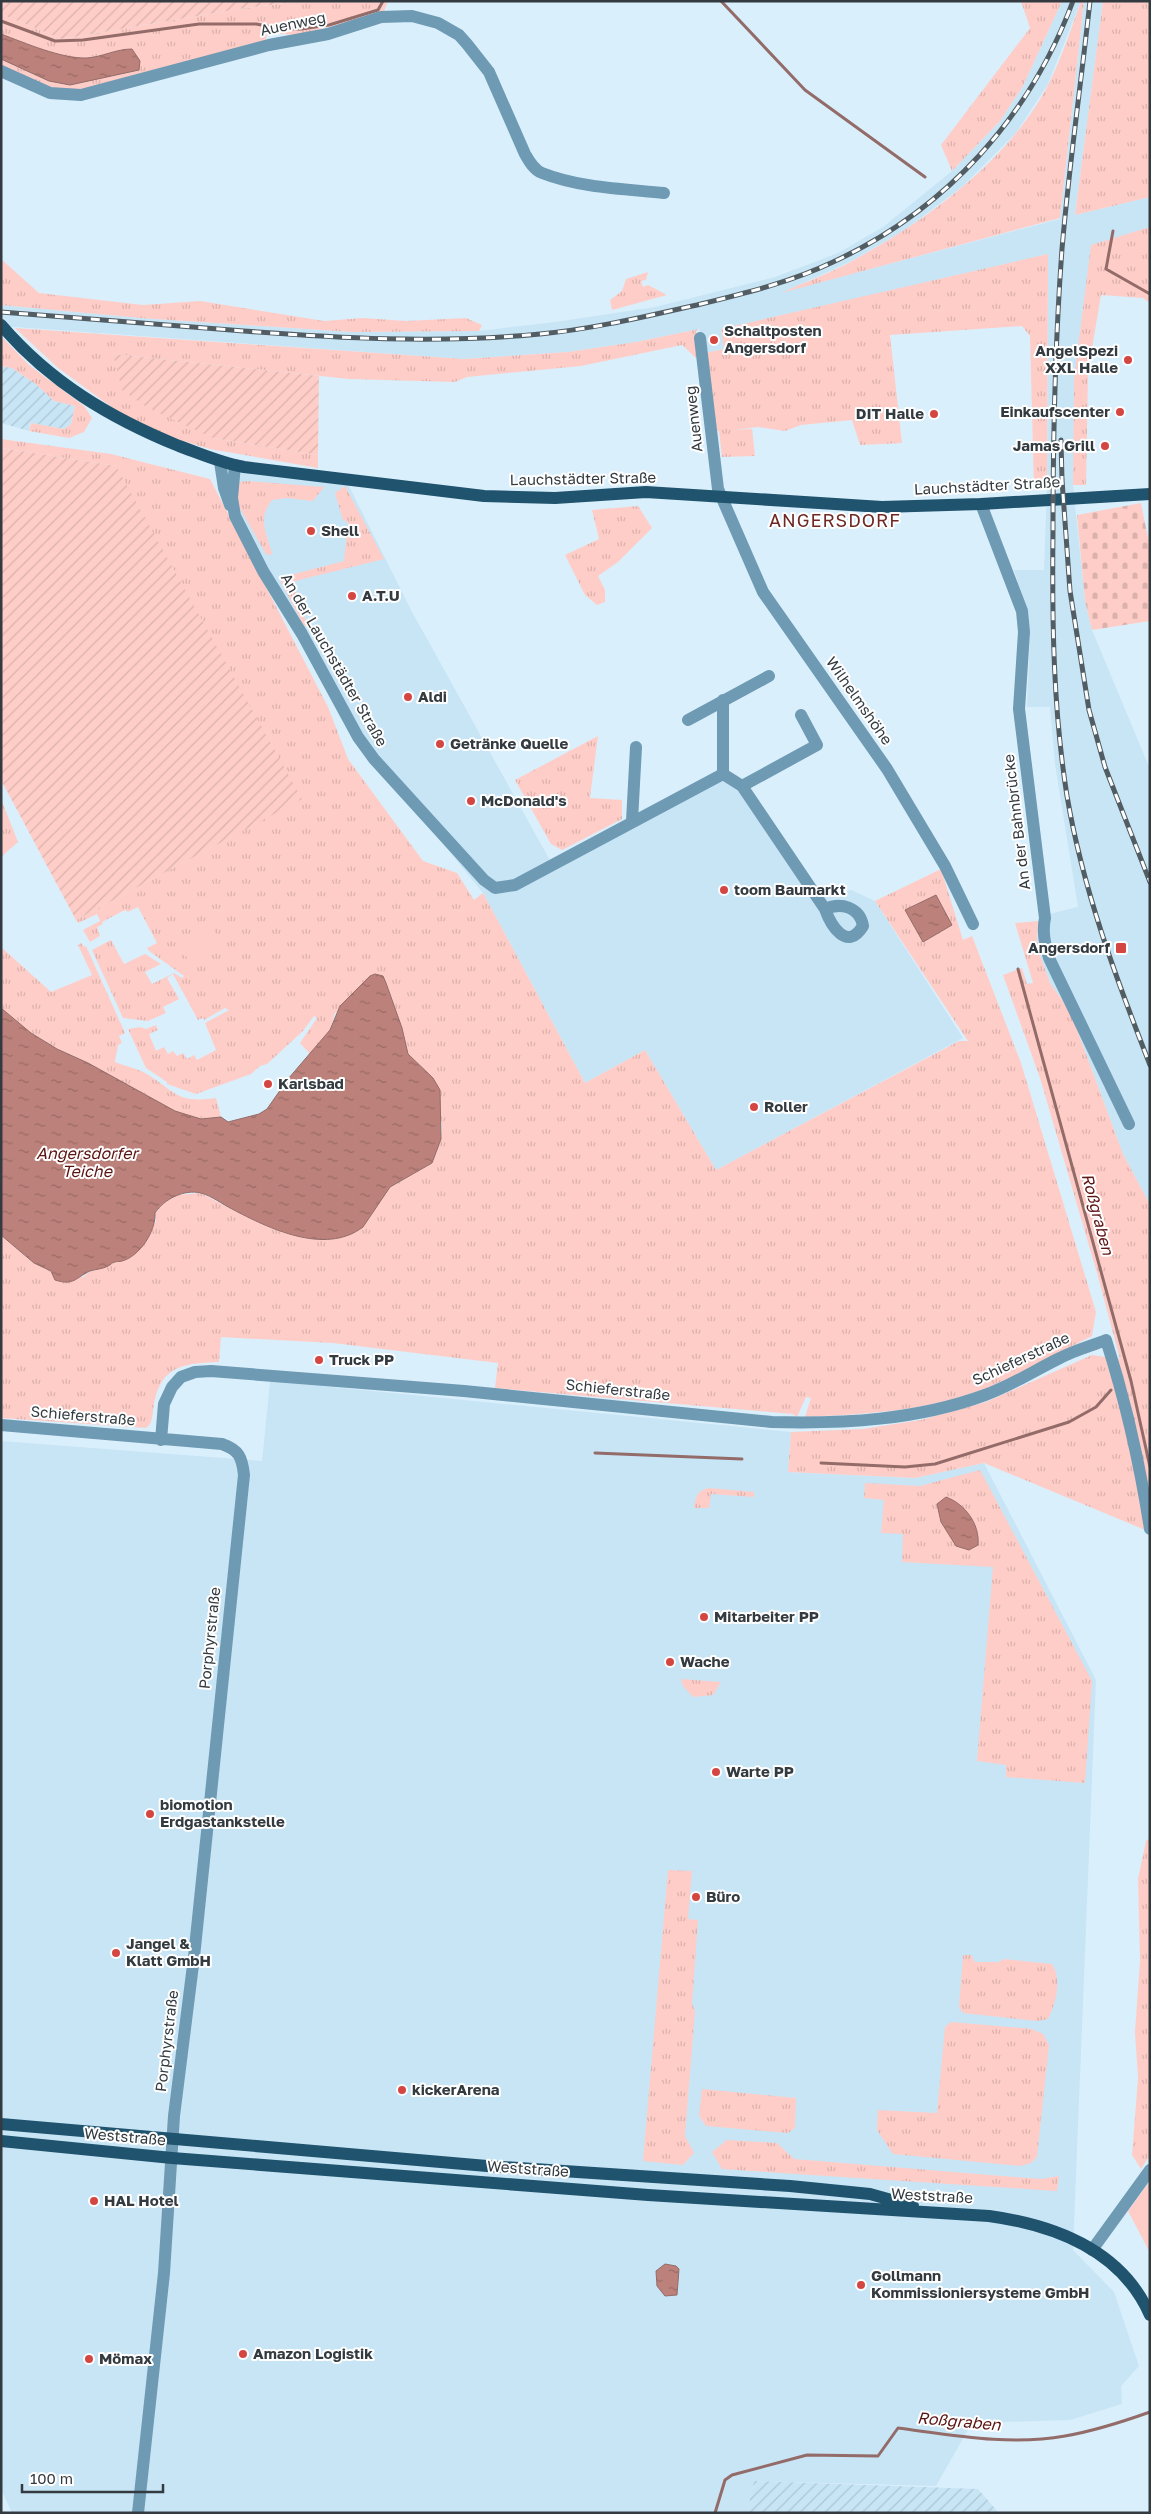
<svg xmlns="http://www.w3.org/2000/svg" width="1151" height="2514" viewBox="0 0 1151 2514" font-family="'Golos Text',sans-serif">
<style>
.built{fill:#c8e5f6}
.industrial{fill:url(#industrial-furrows)}
.grass{fill:url(#grass-tufts)}
.cemetery{fill:url(#cemetery-stones)}
.garden{fill:url(#garden-furrows)}
.pitch{fill:#ffcdc7}
.water{fill:url(#water-ripples);stroke:#936c69}
.lines{fill:none;stroke-linecap:round;stroke-linejoin:round}
.stream{stroke:#936c69;stroke-width:3}
.minor{stroke:#6e9ab3;stroke-width:12}
.major{stroke:#20536d;stroke-width:12}
.rail-casing{stroke:#525d63;stroke-width:5}
.rail{stroke:#fff;stroke-width:3;stroke-dasharray:9;stroke-linecap:butt}
.poi-dot{fill:#d44641;stroke:#fff;stroke-width:2}
.labels{text-anchor:middle;stroke-width:4;stroke-linejoin:round;paint-order:stroke}
.street-label{font-size:15px;fill:#333b40;stroke:#fff}
.poi-label{font-size:15px;font-weight:bold;fill:#333b40;stroke:#fff;text-anchor:start}
.water-label{font-size:16px;font-style:italic;fill:#5d1514;stroke:#fff}
.quarter-label{font-size:18px;letter-spacing:1px;fill:#6e2925;stroke:#fff}
</style>
<defs>
<pattern id="industrial-furrows" width="10" height="10" patternUnits="userSpaceOnUse" patternTransform="scale(1.25)"><rect width="10" height="10" fill="#c8e5f6"/><path d="M-1 1l2-2M0 10L10 0M9 11l2-2" fill="none" stroke="#acc5d4"/></pattern>
<pattern id="grass-tufts" width="24" height="20" patternUnits="userSpaceOnUse" patternTransform="scale(1.25)"><rect width="24" height="20" fill="#ffcdc7"/><path d="M3 7l-1-3M5 7V3M7 7l1-3M15 17l-1-3M17 17v-4M19 17l1-3" fill="none" stroke="#dbb1ac"/></pattern>
<pattern id="cemetery-stones" width="16" height="16" patternUnits="userSpaceOnUse" patternTransform="scale(1.25)"><rect width="16" height="16" fill="#ffcdc7"/><path d="M2 7V4a2 2 0 0 1 4 0v3zM10 15v-3a2 2 0 0 1 4 0v3z" fill="#dbb1ac"/></pattern>
<pattern id="garden-furrows" width="10" height="10" patternUnits="userSpaceOnUse" patternTransform="scale(1.25)"><rect width="10" height="10" fill="#ffcdc7"/><path d="M-1 1l2-2M0 10L10 0M9 11l2-2" fill="none" stroke="#dbb1ac"/></pattern>
<pattern id="water-ripples" width="26" height="14" patternUnits="userSpaceOnUse" patternTransform="scale(1.25)"><rect width="26" height="14" fill="#bc817a"/><path d="M2 4q2-2 4 0t4 0M15 11q2-2 4 0t4 0" fill="none" stroke="#996b65"/></pattern>
</defs>
<rect width="100%" height="100%" fill="#daeffc"/>
<path class="built" d="M1062 1H1081L1048 84 1016 133 962 187 905 230 852 261 786 291 1060 219 1084 1H1103L1075 215 1150 197V227L1091 246 1073 485 1085 601 1092 630 1150 769V1205L1123 1154 1070 1011 1050 983 1040 955 1037 940 1040 923 1049 914 1078 907 1055 764 1050 707H1027L1030 635 1026 607 1014 570H1044L1047 486 1048 254 795 313 725 349 705 353 699 329 636 342 568 352 464 359 1 326V305L140 318 352 332 479 331 555 322 655 307 775 277 838 253 883 227 952 171 1000 121 1023 86Z
M220 462 345 478 411 610 552 864 723 774 742 786 824 897 851 890 875 901 963 1038 716 1170 645 1050 585 1083 483 893 374 759 263 571Z
M270 1381 791 1432 788 1472 915 1478 984 1463 1096 1680 1073 2250 1114 2292 1139 2366 1121 2386 1122 2404 1070 2420 972 2423 936 2486 754 2481 747 2513H12L1 2489V1441L262 1461Z"/>
<path class="industrial" d="M1 366 12 368 37 385 54 401 75 406 71 424 64 429 30 423 29 431 1 423Z
M754 2481 978 2489 999 2513H747Z"/>
<path class="grass" d="M301 1H388L383 14 296 35 267 33 266 40 78 91H58L1 67V59L49 81 132 49C116 49 102 57 87 58 61 59 25 43 1 34V14L62 39 238 9Z
M1021 1H1062L1023 86 1000 121 952 171 941 145 1030 28Z
M1081 1H1084L1060 218 781 293C805 282 831 273 854 260 927 220 1011 159 1049 83 1062 57 1071 29 1081 1Z
M1103 1H1150V197L1075 215Z
M1150 227V303L1143 298 1101 295 1088 372 1086 485H1073L1074 379 1091 245Z
M1048 254 1047 486 1034 487 1030 336 1022 326 890 335 902 443 860 445 852 420 801 425 785 431 758 427 735 430 752 429 755 456 722 457 719 431H713L705 353 724 349 721 329Z
M1 259 39 293 143 305 200 301 324 321 363 318 406 321 466 318 482 325 479 331 352 332 140 318 1 305Z
M648 272 646 280 641 281 643 287 648 285 667 295 612 310 610 300 622 291 626 279Z
M15 328 464 359 568 352 636 342 699 329 696 331V358L682 345 581 366 467 377 455 382 349 379 113 354 213 438 318 455V468L210 449 176 439 124 416 58 368Z
M1 336 29 365 84 406 92 418 84 432 69 438 29 431 31 423 64 429 71 424 75 406 54 401 37 385 12 368 1 366Z
M1 439 111 454 210 479 328 707 348 759 423 861 457 873 474 900 483 893 585 1083 645 1050 716 1170 959 1041H968L875 901 941 869 963 940 972 936 1021 1063 1096 1312 1092 1336C1058 1353 1024 1372 989 1387 930 1411 868 1414 805 1417L811 1398 806 1397 797 1417 793 1414 495 1388 498 1363 333 1343 221 1337 219 1362C179 1363 158 1368 153 1411 152 1418 152 1424 146 1428L1 1418V1235L34 1263 51 1271 54 1278 83 1277C92 1268 106 1268 117 1260 131 1250 143 1234 156 1222L155 1214 163 1203 178 1195 201 1193 231 1209 292 1234 319 1239H335L356 1232 390 1187 432 1163 441 1139 442 1126 433 1078 408 1054 402 1028 386 983 335 1013 330 1030 310 1054 300 1043 317 1018 314 1016 303 1031 267 1064 260 1066 251 1074 196 1094 167 1084V1082L146 1068 128 1029 140 1027 146 1029 156 1025 158 1030 149 1034 156 1051 164 1047 168 1054 173 1051 177 1056 183 1053 187 1059 194 1055 197 1060 216 1050 205 1023 229 1010 225 1008 204 1020 203 1018 198 1020 173 974 167 978 179 999 163 1007 166 1013 148 1021 123 1018 92 950 111 940 124 964 145 954 161 964 145 972 152 984 174 973 182 978 184 976 149 951 147 948 157 943 138 907 128 912 125 910 102 922 103 924 97 927 100 936 90 942 83 930 100 921 97 914 78 923 76 920 251 826 116 466 1 448Z
M247 481 324 487 313 501 287 498 272 500C256 521 268 533 272 555L266 554 238 505 235 491 240 482Z
M345 486 384 559 295 581 298 605 309 626H304L279 578 344 561 348 522 343 520 335 493Z
M638 506 652 528 618 562 598 576 605 590V602L597 605 585 595 565 555 599 539 592 510Z
M598 736 590 798 622 800V819L562 850 551 844 515 780Z
M1 799 18 842 1 857Z
M1038 921 1037 940 1040 955 1050 983 1070 1011 1123 1154 1150 1205V1532L984 1463 915 1478 788 1472 791 1432 862 1429 921 1420 986 1402 1092 1355 1120 1359 1097 1273 1040 1078 1003 975 1022 968 1027 984 1033 983 1015 923Z
M81 943 84 947 86 946 125 1033 119 1036 122 1043 118 1045 115 1062C125 1066 136 1068 145 1073 176 1091 175 1104 216 1098L221 1117 201 1119 175 1111 88 1063 57 1049 31 1033 1 1008V947L51 992 92 975 78 945Z
M980 1470 1092 1681 1085 1783 1006 1777V1765L977 1761 993 1567 902 1562 903 1534 881 1533 884 1500 864 1498 865 1483 920 1486Z
M709 1488 754 1492V1497L711 1494 709 1508H694C696 1496 697 1491 709 1488Z
M681 1679 721 1682 713 1695 693 1697 683 1686Z
M1150 1838V2155L1141 2169 1132 2155 1138 2078 1135 2032 1140 1961 1138 1879 1146 1841Z
M668 1870 692 1871 688 1919 698 1920 692 2004 695 2011 685 2136 694 2153 683 2165 643 2161Z
M963 1955H971L975 1962H999L1004 1959 1052 1964C1062 1979 1056 2004 1048 2019L1037 2021 963 2013 959 2007Z
M951 2022 1032 2029 1043 2034 1049 2045 1037 2157 1031 2163 1020 2166 893 2154 877 2130 878 2110 937 2113 945 2027Z
M702 2089 796 2098 795 2128 788 2133 706 2126 699 2116Z
M727 2140 777 2143 794 2159 1041 2179 1059 2176 1057 2191 722 2169 712 2152Z"/>
<path class="cemetery" d="M1141 503 1150 548V621L1092 630 1085 601 1077 515Z"/>
<path class="garden" d="M1 1H301L238 9 62 39 1 14Z
M113 354 319 376 318 455 213 438 148 408 122 390Z
M1 448 116 466 302 799 76 920 1 780Z"/>
<path class="pitch" d="M213 928 223 948 191 965 180 945Z
M1150 2181V2253L1128 2211Z"/>
<path class="water" d="M1 34C25 43 62 59 87 58 102 57 116 49 132 49L140 61 139 70 70 85 49 81 1 59Z
M936 895 952 925 923 942 905 910Z
M375 974 383 976 386 983 402 1028 408 1054 433 1078 440 1090 441 1139 432 1163 390 1187 363 1227C325 1256 268 1228 232 1209 222 1204 212 1196 201 1193 184 1189 164 1199 155 1213 156 1231 140 1256 122 1261 120 1262 117 1261 115 1262 112 1262 111 1265 108 1266 103 1269 96 1269 90 1271 75 1278 74 1286 55 1280L51 1271 34 1263 1 1235V1008L31 1033 57 1049 88 1063 175 1111 201 1119 221 1117 228 1122 259 1114 267 1109 288 1079 330 1030 340 1006 370 976Z
M946 1497C965 1504 980 1524 978 1545L969 1550 956 1546 941 1522 937 1504Z
M665 2264 676 2266 679 2269 677 2295 665 2296 657 2286 656 2271Z"/>
<g class="lines">
<path class="stream" d="M721 1 805 90 925 177
M1 21 55 41 83 40 199 24H256L284 29H301L329 25 378 10 383 1
M1113 231 1106 269 1150 294
M1018 969 1131 1381 1150 1467
M595 1453 742 1459
M821 1463 905 1467 935 1464 1069 1422 1096 1407 1111 1390
M715 2513 725 2480 732 2475 807 2455 878 2456 898 2428C952 2435 1010 2446 1065 2436 1094 2431 1122 2422 1150 2412"/>
<path class="minor" d="M1 71 50 93 81 95 269 45 328 34 381 17 412 16 438 23 459 35 467 44 489 72 525 154C529 161 534 170 542 173 580 188 625 189 664 193
M700 338 718 489 763 592 887 769 945 866 973 924
M220 462 224 488 230 505
M235 465 232 498 235 516 263 571 302 634 358 737 374 759 484 880 495 888 515 885 723 774 742 786 825 909C831 926 847 952 863 926 860 907 841 902 825 909
M981 504 1022 611 1024 632 1019 709 1045 918C1042 932 1045 944 1049 958L1129 1124
M688 720 769 676
M723 774V700
M742 786 817 745 801 715
M632 821 636 747
M1 1425 222 1444C239 1450 242 1457 244 1475L194 1957 174 2116 164 2273 138 2513
M161 1440 164 1404 172 1387 181 1377 195 1372 211 1371 464 1391 772 1422C844 1424 917 1420 985 1395 1011 1386 1035 1370 1060 1358 1075 1350 1091 1346 1106 1340 1126 1402 1140 1465 1150 1529
M1092 2250 1150 2170"/>
<path class="major" d="M1 325C50 382 110 418 179 446 201 454 221 463 244 467L484 496 555 498 646 492 882 507 981 504 1150 494
M1 2124 487 2166 790 2186 870 2194 913 2206
M1 2141 172 2158 648 2195 989 2216C1054 2225 1121 2249 1150 2315"/>
<defs>
<path id="rail" d="M1090 1C1081 84 1069 166 1062 249 1055 343 1053 437 1053 531 1052 620 1053 708 1067 796 1083 890 1116 978 1150 1065
M1 312C78 318 154 324 231 330 334 338 437 344 540 334 594 329 647 316 701 304 746 293 791 282 833 262 946 210 1030 117 1073 1
M1061 440 1062 480 1070 591 1089 710 1105 767 1150 882"/>
</defs>
<use href="#rail" class="rail-casing"/>
<use href="#rail" class="rail"/>
</g>
<g class="poi-dot">
<circle cx="714" cy="340" r="5"/>
<circle cx="1128" cy="360" r="5"/>
<circle cx="1120" cy="412" r="5"/>
<circle cx="934" cy="414" r="5"/>
<circle cx="1105" cy="446" r="5"/>
<circle cx="311" cy="531" r="5"/>
<circle cx="352" cy="596" r="5"/>
<circle cx="408" cy="697" r="5"/>
<circle cx="440" cy="744" r="5"/>
<circle cx="471" cy="801" r="5"/>
<circle cx="724" cy="890" r="5"/>
<rect x="1115" y="942" width="12" height="12" rx="2.5"/>
<circle cx="268" cy="1084" r="5"/>
<circle cx="754" cy="1107" r="5"/>
<circle cx="319" cy="1360" r="5"/>
<circle cx="704" cy="1617" r="5"/>
<circle cx="670" cy="1662" r="5"/>
<circle cx="716" cy="1772" r="5"/>
<circle cx="150" cy="1814" r="5"/>
<circle cx="696" cy="1897" r="5"/>
<circle cx="116" cy="1953" r="5"/>
<circle cx="402" cy="2090" r="5"/>
<circle cx="94" cy="2201" r="5"/>
<circle cx="861" cy="2285" r="5"/>
<circle cx="243" cy="2354" r="5"/>
<circle cx="89" cy="2359" r="5"/>
</g>
<g class="labels">
<g class="street-label">
<text transform="translate(293 24) rotate(-12)" y="5">Auenweg</text>
<text transform="translate(694 419) rotate(-96)" y="5">Auenweg</text>
<text transform="translate(583 479) rotate(-1)" y="5">Lauchstädter Straße</text>
<text transform="translate(987 486) rotate(-3)" y="5">Lauchstädter Straße</text>
<text transform="translate(334 660) rotate(60)" y="5">An der Lauchstädter Straße</text>
<text transform="translate(859 701) rotate(55)" y="5">Wilhelmshöhe</text>
<text transform="translate(1017 822) rotate(-97)" y="5">An der Bahnbrücke</text>
<text transform="translate(1021 1359) rotate(-25)" y="5">Schieferstraße</text>
<text transform="translate(618 1390) rotate(6)" y="5">Schieferstraße</text>
<text transform="translate(83 1416) rotate(5)" y="5">Schieferstraße</text>
<text transform="translate(210 1638) rotate(-84)" y="5">Porphyrstraße</text>
<text transform="translate(167 2041) rotate(-83)" y="5">Porphyrstraße</text>
<text transform="translate(125 2137) rotate(5)" y="5">Weststraße</text>
<text transform="translate(528 2169) rotate(4)" y="5">Weststraße</text>
<text transform="translate(932 2196) rotate(3)" y="5">Weststraße</text>
</g>
<g class="poi-label">
<text x="724" y="336">Schaltposten<tspan x="724" dy="17">Angersdorf</tspan></text>
<text x="1118" y="356" text-anchor="end">AngelSpezi<tspan x="1118" dy="17">XXL Halle</tspan></text>
<text x="1110" y="417" text-anchor="end">Einkaufscenter</text>
<text x="924" y="419" text-anchor="end">DIT Halle</text>
<text x="1095" y="451" text-anchor="end">Jamas Grill</text>
<text x="321" y="536">Shell</text>
<text x="362" y="601">A.T.U</text>
<text x="418" y="702">Aldi</text>
<text x="450" y="749">Getränke Quelle</text>
<text x="481" y="806">McDonald's</text>
<text x="734" y="895">toom Baumarkt</text>
<text x="1110" y="953" text-anchor="end">Angersdorf</text>
<text x="278" y="1089">Karlsbad</text>
<text x="764" y="1112">Roller</text>
<text x="329" y="1365">Truck PP</text>
<text x="714" y="1622">Mitarbeiter PP</text>
<text x="680" y="1667">Wache</text>
<text x="726" y="1777">Warte PP</text>
<text x="160" y="1810">biomotion<tspan x="160" dy="17">Erdgastankstelle</tspan></text>
<text x="706" y="1902">Büro</text>
<text x="126" y="1949">Jangel &amp;<tspan x="126" dy="17">Klatt GmbH</tspan></text>
<text x="412" y="2095">kickerArena</text>
<text x="104" y="2206">HAL Hotel</text>
<text x="871" y="2281">Gollmann<tspan x="871" dy="17">Kommissioniersysteme GmbH</tspan></text>
<text x="253" y="2359">Amazon Logistik</text>
<text x="99" y="2364">Mömax</text>
</g>
<g class="water-label">
<text x="87" y="1159">Angersdorfer<tspan x="87" dy="18">Teiche</tspan></text>
<text transform="translate(1098 1214) rotate(75)" y="6">Roßgraben</text>
<text transform="translate(959 2421) rotate(5)" y="6">Roßgraben</text>
</g>
<g class="quarter-label">
<text x="835" y="527">ANGERSDORF</text>
</g>
</g>
<rect width="1151" height="2514" fill="none" stroke="#333b40" stroke-width="5"/>
<path d="M22 2484v8h141v-8" fill="none" stroke="#333b40" stroke-width="2.5"/>
<text x="30" y="2484" font-size="15" fill="#333b40" stroke="#ffffff" stroke-width="4" paint-order="stroke">100 m</text>
</svg>
